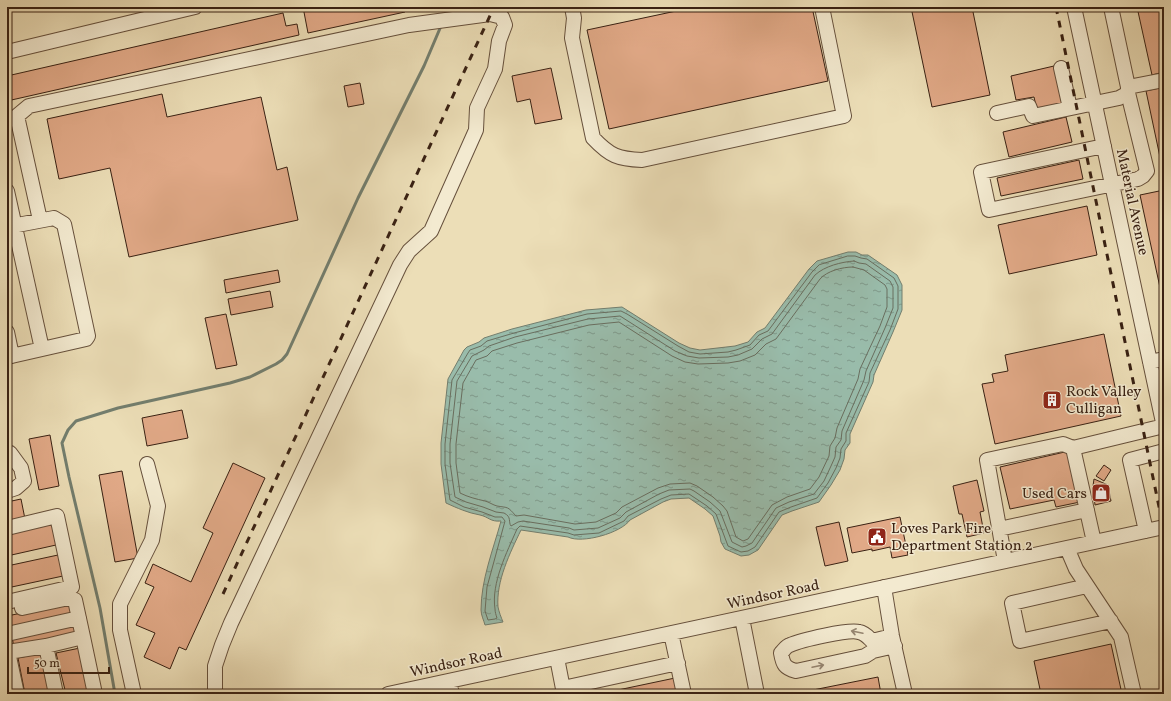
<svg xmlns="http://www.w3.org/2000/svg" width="1171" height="701" viewBox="0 0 1171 701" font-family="Vollkorn,serif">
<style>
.water{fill:url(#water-ripples);stroke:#737e6e}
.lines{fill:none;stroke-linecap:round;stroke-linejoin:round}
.shore{stroke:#696e5f;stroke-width:1}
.stream{stroke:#737e6e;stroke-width:3}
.building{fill:#e1a987;stroke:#392113}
.minor-casing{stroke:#66503c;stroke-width:16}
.minor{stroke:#f3ead0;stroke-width:14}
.rail{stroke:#392113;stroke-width:3;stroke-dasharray:7 7;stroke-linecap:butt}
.oneway{stroke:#968672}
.labels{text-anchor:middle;stroke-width:3;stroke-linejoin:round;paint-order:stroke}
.street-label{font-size:15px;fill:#392113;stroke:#f3ead0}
.poi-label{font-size:15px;fill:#392113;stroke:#f3ead0;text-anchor:start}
</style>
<defs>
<pattern id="water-ripples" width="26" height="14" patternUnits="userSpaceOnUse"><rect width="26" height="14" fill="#99bcab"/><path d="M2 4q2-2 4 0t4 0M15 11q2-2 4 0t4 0" fill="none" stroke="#7e988a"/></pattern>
</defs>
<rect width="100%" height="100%" fill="#ecdeb7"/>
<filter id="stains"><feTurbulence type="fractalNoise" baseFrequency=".005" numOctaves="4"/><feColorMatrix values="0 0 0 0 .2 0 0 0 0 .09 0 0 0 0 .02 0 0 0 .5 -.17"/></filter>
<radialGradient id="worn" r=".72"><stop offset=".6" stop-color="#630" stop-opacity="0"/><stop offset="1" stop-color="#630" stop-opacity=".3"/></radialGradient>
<path class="water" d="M848 252H856L862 255H868L897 275 902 285V310L893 332 874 375 873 382 850 434V443L845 450 844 459 840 470 831 485 819 502 792 511 782 515 758 550 749 555 741 556 725 549 721 542 720 536 713 516 705 509 689 498 671 499 663 502 630 520C621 533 582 544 568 537L521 530C510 553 496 581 498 607 499 612 501 617 503 622L485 625C484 621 481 615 481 610 481 580 493 550 501 521 490 522 489 517 480 515 468 513 457 508 446 503L441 464V443L448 379 464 350 467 347 479 342 484 338 512 329 586 310 622 307 679 343 690 348 700 350 735 346 748 342 757 332 765 328 809 269 817 261Z"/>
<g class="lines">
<path class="shore" d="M848 256H855L861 258 867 259 894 278 898 286V309L890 330 870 373 869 382 846 433V441L841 449 840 458 836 468 828 483 817 498 791 507 779 512 755 547 748 551 741 552 728 546 716 514 707 506 689 494 671 495 661 499 628 516 624 521 599 533 574 535 568 533 520 526 517 529C507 552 491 583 495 609 495 612 496 615 497 618L495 619 488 620 485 611 487 587 505 521 502 517H495L482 512 464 507 450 500 445 464V444L452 380 468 353 470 350 481 346 487 341 514 333 587 314 621 311 627 314 678 346 689 352 700 354 728 352 736 350 750 345 759 335 768 331 812 272 819 265Z
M854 261 859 263 866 264 890 281 893 287V308L885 328 866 371 864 380 842 431 841 440 836 447 835 457 831 466 824 481 814 494 789 502 776 508 752 543 746 546 742 547 732 542 720 511 710 502 694 491 690 489 669 490 659 494 626 512 620 518 598 528 574 530 569 528 523 521 518 522 511 526C508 522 512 517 504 513L496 512 483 507 466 502 455 497 450 463V444L457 381 472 356 484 350 489 346 515 337 588 319 620 316 675 351 687 356 699 358 728 357 738 355 752 349 762 339 772 334 815 275C825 266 841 262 854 261Z
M853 267 864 270 885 285 887 289V307L880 326 860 369 858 379 837 428 835 438 830 446 829 456 819 477 810 489 787 497 772 505 748 539 743 541 736 537 727 511 723 506 713 497 697 486 690 483 670 484 658 488 622 507 616 513 596 522 575 524 524 515 516 516C507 506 509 508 497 506 493 505 489 502 485 501 476 499 468 497 460 493L456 463V444L463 383 476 360 487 356 492 351 517 343 589 325 619 322 672 356 685 362 698 364 728 363 740 361 755 355 766 344 776 339 820 279C827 271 842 267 853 267Z"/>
<path class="stream" d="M452 10 453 7
M115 694 100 608 69 477 62 443 68 430 76 421 118 408 230 383 250 377 276 364 282 360 287 354 358 198 424 66 441 26"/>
</g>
<path class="building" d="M303 7H404L405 12 308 33Z
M695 7H812L828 81 609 129 587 30Z
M911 7H972L990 95 932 107Z
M1137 7H1164V72L1152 75Z
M283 13 286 26 297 24 299 35 7 101V76Z
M1054 66 1062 104 1037 110 1034 97 1016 100 1011 76Z
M551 68 562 119 535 124 530 99 517 102 512 76Z
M360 83 364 104 348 107 344 86Z
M1164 87V176L1146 91Z
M162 94 167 117 261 97 277 170 287 167 298 220 129 257 110 168 59 179 47 119Z
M1066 117 1072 142 1009 157 1003 132Z
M1079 160 1083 179 1001 196 997 178Z
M1164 190V306L1140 195Z
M1087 206 1097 255 1009 274 998 225Z
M278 270 280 282 226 293 224 280Z
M270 291 273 307 231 315 228 299Z
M226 314 237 365 216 369 205 318Z
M1104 334 1121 416 995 444 982 384 994 382 992 374 1008 371 1005 355Z
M182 410 188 438 147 446 142 418Z
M50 435 59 486 39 490 29 439Z
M1069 451 1080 502 1056 507 1054 500 1010 509 1000 467Z
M233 463 265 478 186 650 179 647 170 669 144 657 155 633 136 625 154 587 145 583 153 564 191 582 213 533 203 528Z
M1104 465 1111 470 1104 481 1096 476Z
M122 471 138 558 115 562 99 475Z
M1094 479 1108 485 1111 501 1095 505 1093 486Z
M977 480 984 511 980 512 984 533 967 537 962 514H959L953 486Z
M21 499 25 519 7 523V502Z
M900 517 908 555 892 558 890 547 872 551V549L852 553 847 528Z
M839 522 848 561 825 566 816 527Z
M52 524 56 545 7 556V534Z
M58 555 63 576 7 588V566Z
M71 603 73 613 7 627V616Z
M76 624 78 635 14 647 12 637Z
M1111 644 1122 694H1041L1034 661Z
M80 648 90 694H66L56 653Z
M42 653 50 694H25L18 658Z
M878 677 881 694H793Z
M675 678 683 694H599Z"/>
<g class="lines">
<defs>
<path id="minor" d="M572 7 574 18 572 38 593 138C610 156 618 159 642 160L844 116 822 7
M1074 7 1164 427
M7 52 195 7
M1061 68 1070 108
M1128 87 1164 80
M997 113 1029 106 1033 116 1119 98 1128 93V87L1111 7
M1104 146 981 172 989 210 1138 179 1143 176 1147 171 1128 93
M7 191 42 349
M40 220 17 116 29 106 409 25 490 14 502 17 505 25 499 41 495 69 477 108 476 130 431 231 409 251 400 265 231 623 222 645 215 666V694
M7 227 54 218 64 224 88 336 86 339 7 357
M7 332 12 356
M1150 362 1164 359
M7 454 10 453 21 468 24 481 16 488 7 491
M7 528 57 516 72 587 7 602
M999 529 1087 510
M1146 531 1130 460 1164 451
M1094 542 1073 448 1164 426
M1067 548 1076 569 1121 637 1134 694
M1005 561 987 460 1063 444 1073 448
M1087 586 1012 603 1020 641 1111 621
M884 587 892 636 905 694
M22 608 69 598 75 600 83 637
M742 618 757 694
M671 633 684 694
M7 634 79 618
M892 636 872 641C868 637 865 633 859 632 849 629 801 640 790 645 786 646 784 650 781 653 783 665 785 668 796 671L865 656 873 651 895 646
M46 646 56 694
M557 658 564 694
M449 681 452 694
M563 688 678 663
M17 694 8 652 46 646 83 637 95 694
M134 694 120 630V604L152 540 158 506 147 464
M388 694 1164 527"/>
</defs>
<use href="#minor" class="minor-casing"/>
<use href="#minor" class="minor"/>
<path class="rail" d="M1056 7 1164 531
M223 594 494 7"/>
</g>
<defs><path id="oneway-shaft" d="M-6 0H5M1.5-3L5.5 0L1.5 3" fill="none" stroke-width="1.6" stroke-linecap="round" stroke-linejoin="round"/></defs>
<g class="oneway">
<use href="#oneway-shaft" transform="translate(857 632) rotate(-168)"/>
<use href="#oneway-shaft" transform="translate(818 666) rotate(-12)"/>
</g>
<defs>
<symbol id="building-square" viewBox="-11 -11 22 22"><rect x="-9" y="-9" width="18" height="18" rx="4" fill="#8f2418" stroke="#f3ead0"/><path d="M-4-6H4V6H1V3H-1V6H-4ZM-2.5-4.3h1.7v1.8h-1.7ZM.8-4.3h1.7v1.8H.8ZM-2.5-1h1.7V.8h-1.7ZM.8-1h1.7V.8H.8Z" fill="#fff"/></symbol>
<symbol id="shop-square" viewBox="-11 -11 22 22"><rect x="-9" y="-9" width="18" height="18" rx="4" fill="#8f2418" stroke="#f3ead0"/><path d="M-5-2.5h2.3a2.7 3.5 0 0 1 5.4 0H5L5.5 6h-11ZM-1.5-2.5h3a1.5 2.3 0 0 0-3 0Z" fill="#fff"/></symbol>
<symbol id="civic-square" viewBox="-11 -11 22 22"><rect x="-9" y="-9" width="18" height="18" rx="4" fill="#8f2418" stroke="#f3ead0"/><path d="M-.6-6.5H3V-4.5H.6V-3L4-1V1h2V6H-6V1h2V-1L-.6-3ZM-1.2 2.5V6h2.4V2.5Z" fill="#fff"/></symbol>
</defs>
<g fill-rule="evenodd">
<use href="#building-square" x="1041" y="389" width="22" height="22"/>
<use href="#shop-square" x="1090" y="482" width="22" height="22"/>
<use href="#civic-square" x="866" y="526" width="22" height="22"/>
</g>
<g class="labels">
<g class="street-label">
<text transform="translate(1133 202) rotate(78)" y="5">Material Avenue</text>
<text transform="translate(773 594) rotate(-12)" y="5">Windsor Road</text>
<text transform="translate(456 662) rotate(-12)" y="5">Windsor Road</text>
</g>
<g class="poi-label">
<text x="1066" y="396">Rock Valley<tspan x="1066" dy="17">Culligan</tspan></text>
<text x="1087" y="498" text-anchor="end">Used Cars</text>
<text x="891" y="533">Loves Park Fire<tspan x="891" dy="17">Department Station 2</tspan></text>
</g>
</g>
<rect width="1171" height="701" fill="none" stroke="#ecdeb7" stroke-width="24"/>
<rect x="8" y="8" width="1155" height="685" fill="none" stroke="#392113" stroke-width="2"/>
<rect x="12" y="12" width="1147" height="677" fill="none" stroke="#392113"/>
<path d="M28 667v6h81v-6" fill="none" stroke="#392113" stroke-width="2"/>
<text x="34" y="667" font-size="12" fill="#392113" stroke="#f3ead0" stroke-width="3" paint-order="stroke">50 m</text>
<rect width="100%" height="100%" filter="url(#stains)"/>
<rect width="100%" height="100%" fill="url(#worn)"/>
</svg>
